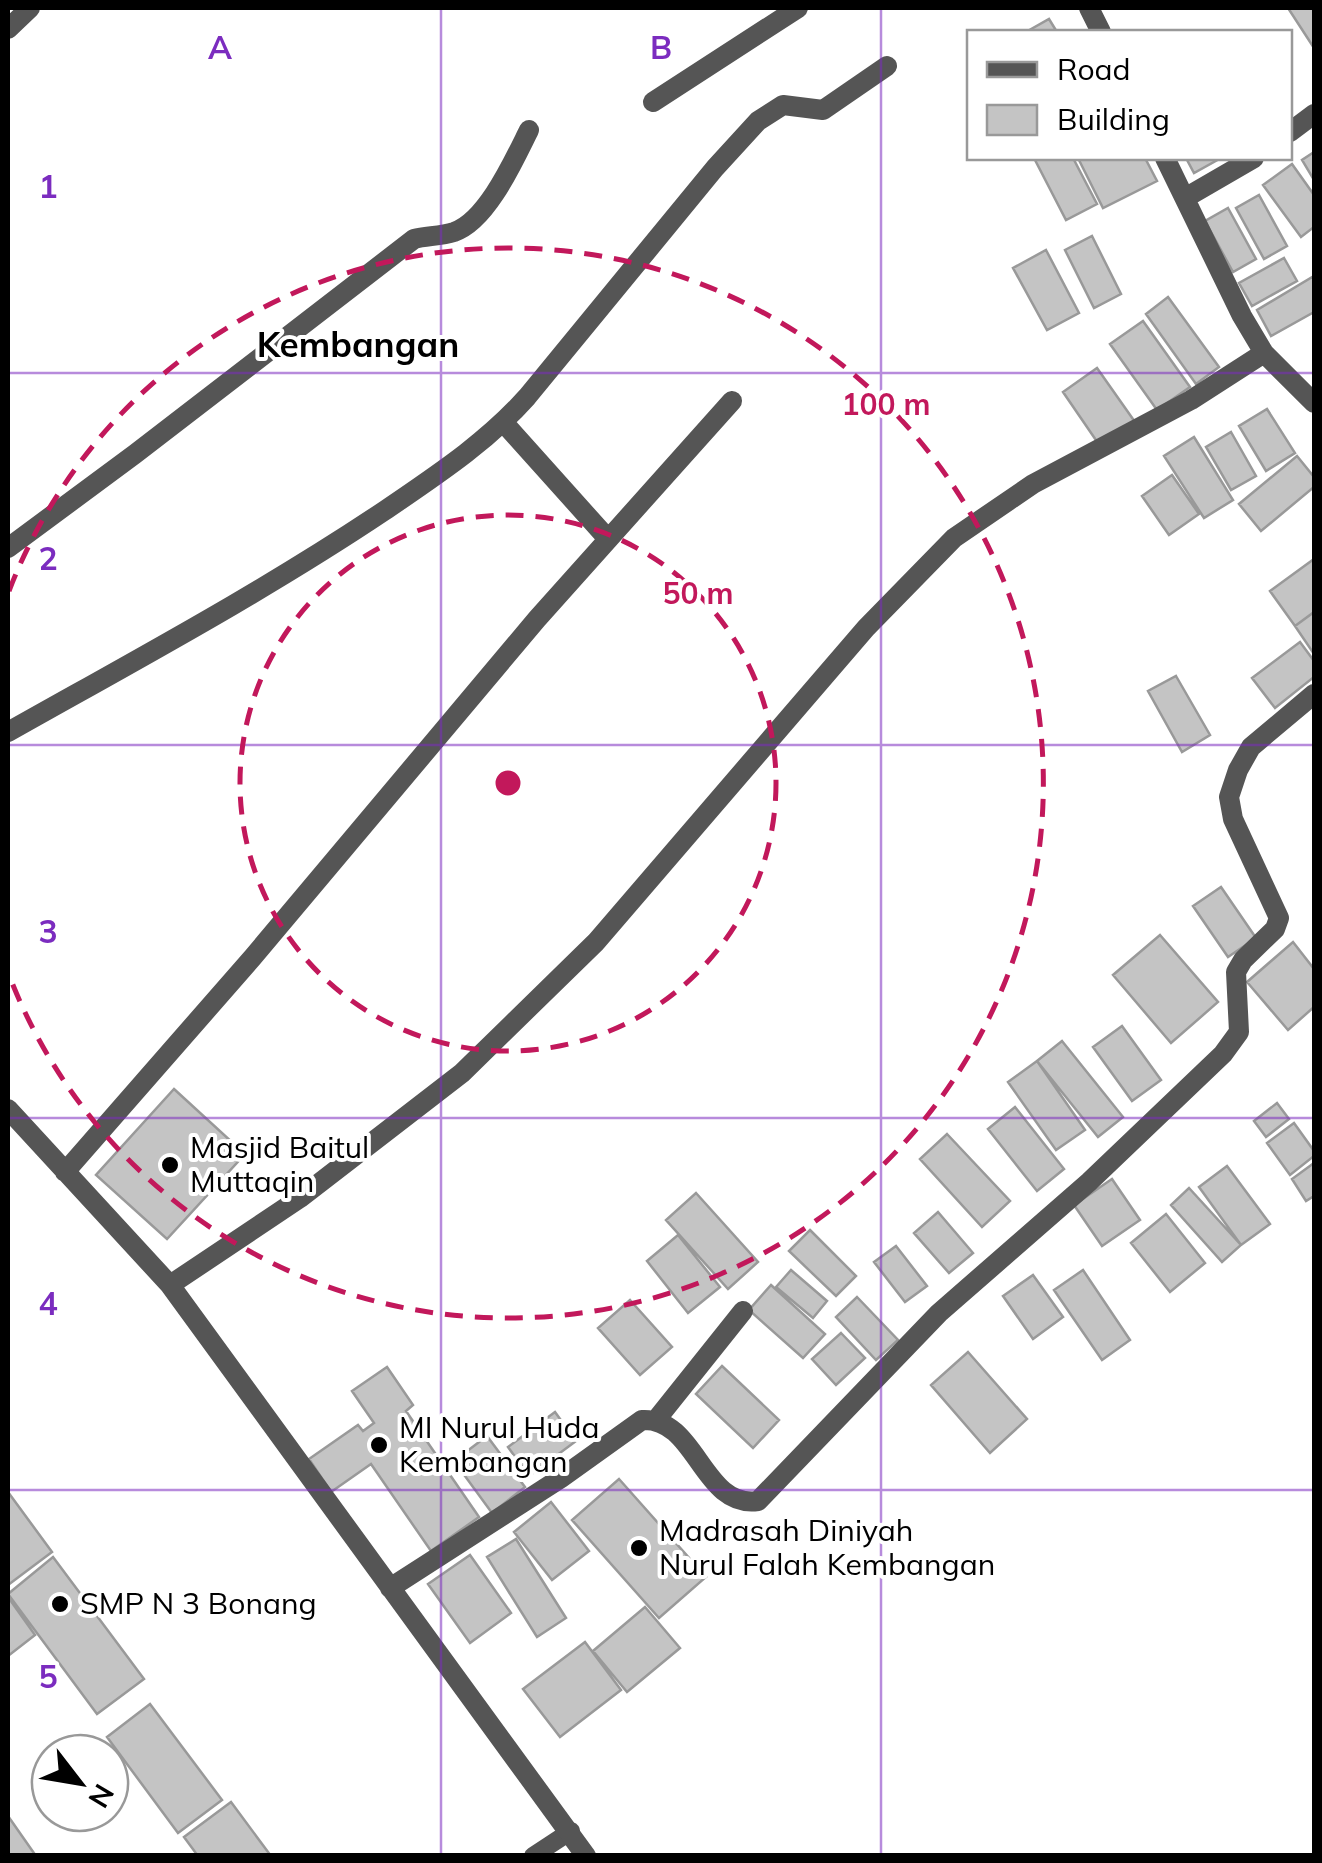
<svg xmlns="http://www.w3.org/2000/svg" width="1322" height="1863" viewBox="0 0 1322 1863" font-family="Mulish,sans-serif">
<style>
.building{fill:#c4c4c4;stroke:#999;stroke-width:2.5}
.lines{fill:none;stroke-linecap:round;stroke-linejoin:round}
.lane{stroke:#555;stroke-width:18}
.street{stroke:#555;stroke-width:20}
.grid{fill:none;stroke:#7b2cbf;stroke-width:2.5;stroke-opacity:0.55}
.ring{fill:none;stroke:#c2185b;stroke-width:5;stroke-dasharray:18 12}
.poi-dot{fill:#000;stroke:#fff;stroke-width:4}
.labels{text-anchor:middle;stroke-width:8;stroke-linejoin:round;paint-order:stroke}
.poi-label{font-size:30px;fill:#000;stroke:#fff;text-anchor:start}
.quarter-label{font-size:35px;font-weight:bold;fill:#000;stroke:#fff}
.grid-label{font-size:32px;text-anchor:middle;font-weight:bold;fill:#7b2cbf;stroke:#fff;stroke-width:8;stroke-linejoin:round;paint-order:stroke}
.centre{fill:#c2185b;stroke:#fff;stroke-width:5}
.ring-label{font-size:30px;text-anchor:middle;font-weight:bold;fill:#c2185b;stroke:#fff;stroke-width:8;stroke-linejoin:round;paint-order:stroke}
</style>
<rect width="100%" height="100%" fill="#fff"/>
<path class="building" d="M1288 8H1314V48Z
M1049 19 1057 32H1026Z
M1314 152V180L1302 160Z
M1034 158H1073L1097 204 1066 220Z
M1078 158H1145L1157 181 1103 208Z
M1186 158H1221L1194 173Z
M1292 164 1314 195V227L1301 237 1263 185Z
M1259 195 1287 246 1264 259 1236 208Z
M1228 208 1256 259 1233 272 1205 221Z
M1092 236 1121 294 1094 308 1065 250Z
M1046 250 1079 313 1047 330 1013 268Z
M1284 258 1297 281 1252 306 1239 283Z
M1314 276V312L1271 336 1257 310Z
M1168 297 1219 367 1196 384 1146 314Z
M1143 321 1190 387 1157 410 1110 344Z
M1097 368 1135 422 1100 446 1063 392Z
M1267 409 1295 453 1266 471 1239 426Z
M1231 432 1256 476 1231 490 1206 447Z
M1194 437 1233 500 1204 518 1164 456Z
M1297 456 1314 477V487L1261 531 1239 504Z
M1172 475 1199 514 1169 535 1142 496Z
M1314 559V612L1295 626 1270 591Z
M1314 612V654L1295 626Z
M1300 642 1314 661V677L1275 708 1252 678Z
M1176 676 1210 735 1182 752 1148 691Z
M1221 887 1256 938 1228 957 1193 906Z
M1160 935 1218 1002 1171 1043 1113 975Z
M1293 942 1314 969V1007L1288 1030 1247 982Z
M1122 1026 1161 1080 1132 1101 1093 1047Z
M1062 1041 1123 1117 1098 1137 1037 1061Z
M1037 1061 1085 1130 1056 1150 1008 1082Z
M174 1089 245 1154 167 1239 96 1175Z
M1277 1103 1289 1119 1266 1137 1254 1121Z
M1015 1107 1064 1169 1037 1191 988 1129Z
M1294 1123 1314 1151V1156L1290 1175 1267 1143Z
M947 1134 1010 1201 982 1227 920 1159Z
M1314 1163V1196L1306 1201 1292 1179Z
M1227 1166 1270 1224 1241 1245 1199 1187Z
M1112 1179 1140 1220 1102 1246 1074 1205Z
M1189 1188 1241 1245 1222 1262 1171 1205Z
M696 1193 758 1262 728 1289 666 1220Z
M938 1212 973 1253 949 1273 914 1233Z
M1166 1214 1205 1263 1170 1292 1131 1243Z
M810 1230 856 1276 836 1296 789 1251Z
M678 1235 720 1287 688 1313 647 1261Z
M896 1246 927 1286 905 1302 874 1262Z
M791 1270 827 1301 813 1318 776 1287Z
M1083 1270 1130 1340 1102 1360 1054 1290Z
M1033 1275 1063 1317 1033 1339 1003 1296Z
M771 1285 825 1334 803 1358 749 1310Z
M857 1297 898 1340 876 1360 836 1317Z
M630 1300 672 1347 640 1375 598 1328Z
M841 1333 865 1358 836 1385 812 1359Z
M968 1352 1027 1419 990 1453 931 1385Z
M722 1366 779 1420 753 1448 696 1394Z
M387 1367 413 1405 406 1411 479 1517 431 1551 371 1464 331 1492 309 1459 358 1425 363 1431 374 1423 352 1391Z
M555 1412 576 1441 529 1476 508 1447Z
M487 1436 525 1487 492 1513 454 1461Z
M619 1479 706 1577 659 1618 572 1520Z
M8 1492 52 1552 8 1585Z
M551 1502 589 1551 552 1580 514 1532Z
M516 1539 566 1618 537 1637 487 1557Z
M470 1555 511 1613 470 1643 428 1584Z
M53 1557 144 1679 97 1714 8 1594Z
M8 1597 35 1635 8 1656Z
M645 1607 680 1648 627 1692 593 1651Z
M585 1642 621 1690 560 1737 523 1689Z
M150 1704 222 1800 178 1833 107 1737Z
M231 1802 271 1856H198L184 1837Z
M8 1816 36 1856H8Z"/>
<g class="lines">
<path class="lane" d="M533 1856 571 1831"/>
<path class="street" d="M1089 8 1101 32
M8 29 30 8
M653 102 798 8
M1290 132 1314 114
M1165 158 1242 316 1264 353 1314 403
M1185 198 1254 158
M504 423 608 539
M8 548 135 454 414 239C426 236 441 236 454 232 487 221 514 160 529 130
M8 732C134 661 263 592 384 511 435 476 486 443 527 397L715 168 758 121 783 105 823 110 887 66
M8 1109 170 1285 586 1856
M65 1172 253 957 537 619 732 401
M170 1285 300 1198 462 1073 596 942 866 628 954 538 1033 484 1191 400 1264 353
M656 1420 743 1311
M390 1588 561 1478 642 1420C697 1417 702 1509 758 1501L939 1313 1089 1182 1223 1054 1239 1032 1236 972 1243 960 1275 929 1279 918 1233 819 1229 797 1238 770 1251 747 1314 694"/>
</g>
<path class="grid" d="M441 8V1856M881 8V1856M8 373H1314M8 745H1314M8 1118H1314M8 1490H1314"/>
<g class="ring">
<circle cx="508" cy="783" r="268"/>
<path d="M9 591A535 535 0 1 1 9 975"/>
</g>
<g class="poi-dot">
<circle cx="170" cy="1165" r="10"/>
<circle cx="379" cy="1445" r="10"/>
<circle cx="639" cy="1548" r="10"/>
<circle cx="60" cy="1604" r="10"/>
</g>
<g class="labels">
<g class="poi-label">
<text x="190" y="1158">Masjid Baitul<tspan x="190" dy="34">Muttaqin</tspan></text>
<text x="399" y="1438">MI Nurul Huda<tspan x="399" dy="34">Kembangan</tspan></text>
<text x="659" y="1541">Madrasah Diniyah<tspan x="659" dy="34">Nurul Falah Kembangan</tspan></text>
<text x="80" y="1614">SMP N 3 Bonang</text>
</g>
<g class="quarter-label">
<text x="358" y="357">Kembangan</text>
</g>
</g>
<g class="grid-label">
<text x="220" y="59">A</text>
<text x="661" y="59">B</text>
<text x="48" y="198">1</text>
<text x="48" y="570">2</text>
<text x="48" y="943">3</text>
<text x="48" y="1315">4</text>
<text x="48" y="1688">5</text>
</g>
<circle cx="508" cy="783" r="15" class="centre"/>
<g class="ring-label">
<text x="886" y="415">100 m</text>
<text x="698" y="604">50 m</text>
</g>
<rect width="1322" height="1863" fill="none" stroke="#000000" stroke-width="20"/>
<rect x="967" y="30" width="325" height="130" fill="#ffffff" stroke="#999999" stroke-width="2.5"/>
<rect x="987" y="62" width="50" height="15" fill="#555555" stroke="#999999" stroke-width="2.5"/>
<text x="1057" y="80" font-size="30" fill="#000000">Road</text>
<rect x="987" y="105" width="50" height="30" fill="#c4c4c4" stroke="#999999" stroke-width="2.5"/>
<text x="1057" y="130" font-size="30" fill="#000000">Building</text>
<g transform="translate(80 1783) rotate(121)"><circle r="48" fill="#ffffff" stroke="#999999" stroke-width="2.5"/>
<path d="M0-8L18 38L0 25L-18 38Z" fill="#000000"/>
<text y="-15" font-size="28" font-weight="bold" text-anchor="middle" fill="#000000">N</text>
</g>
</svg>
